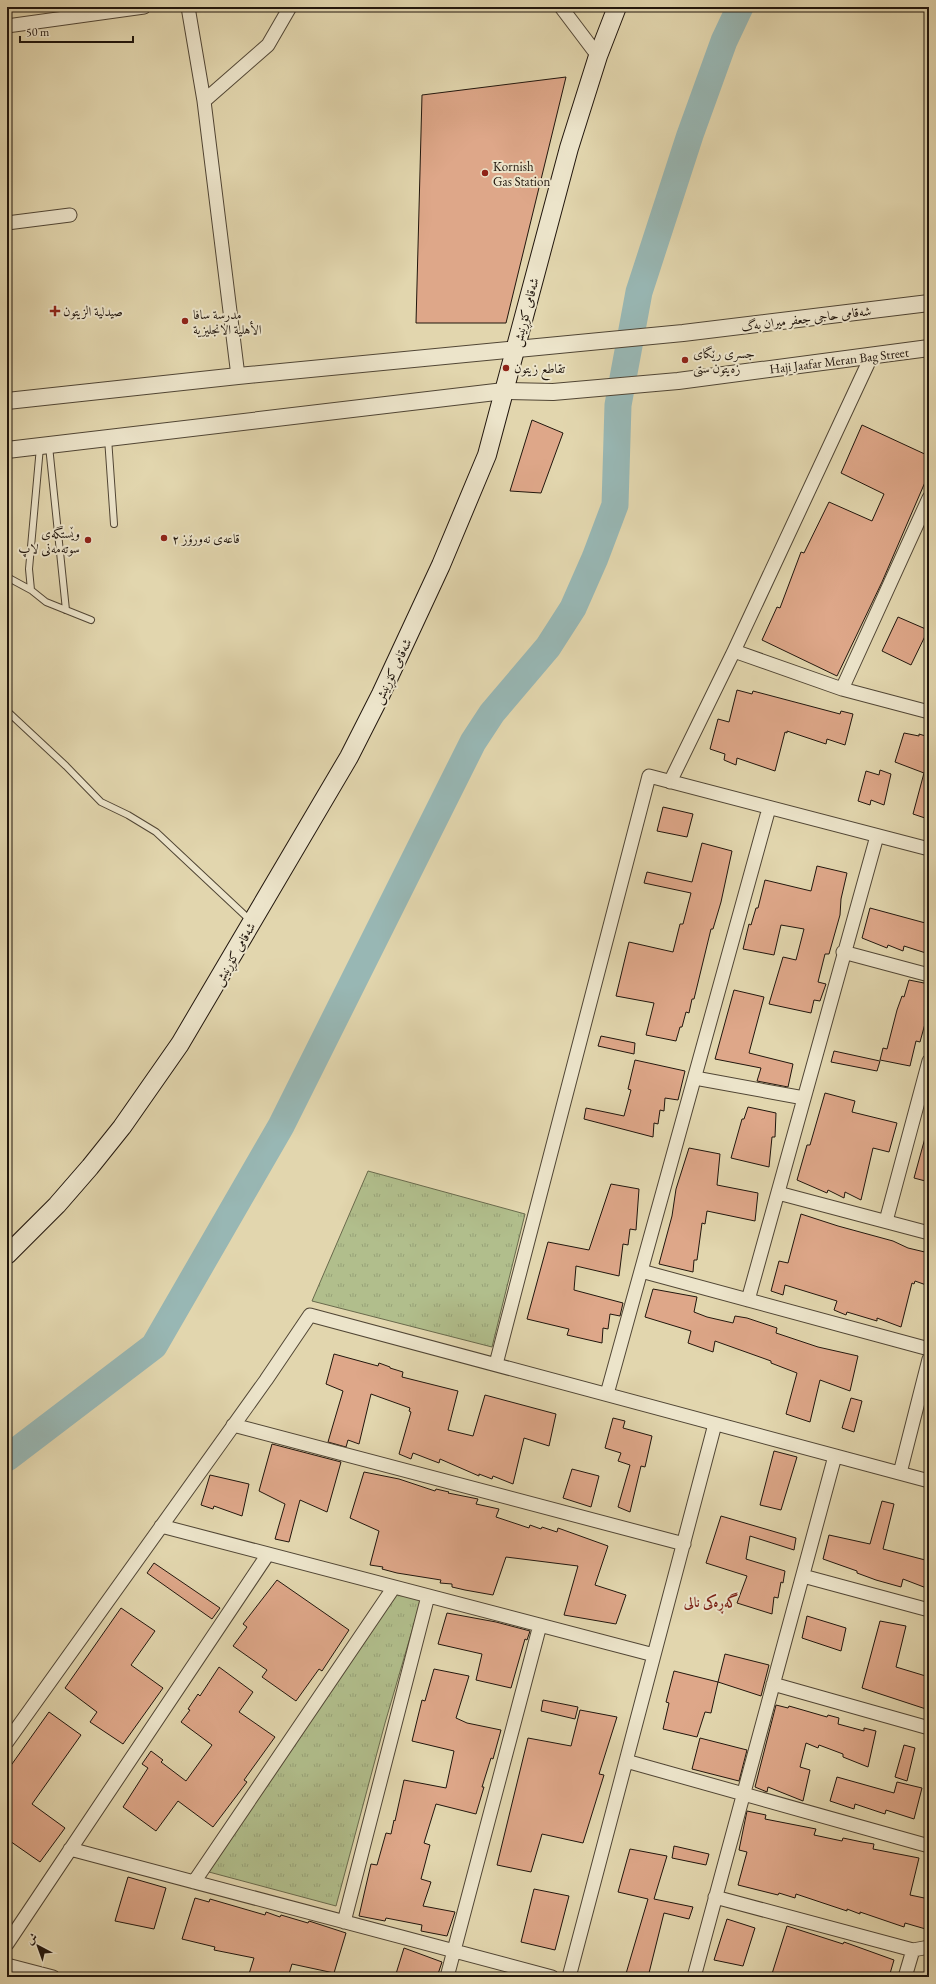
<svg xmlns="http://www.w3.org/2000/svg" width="936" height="1984" viewBox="0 0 936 1984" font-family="'EB Garamond',Amiri,serif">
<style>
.grass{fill:url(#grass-tufts);stroke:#696a4c}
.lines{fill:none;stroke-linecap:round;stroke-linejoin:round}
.river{stroke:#98b7b4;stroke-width:27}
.building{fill:#dea789;stroke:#21160d}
.service-casing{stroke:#514635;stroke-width:8}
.minor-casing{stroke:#514635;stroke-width:15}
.tertiary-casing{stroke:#514635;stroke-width:18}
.secondary-casing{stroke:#21160d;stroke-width:20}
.service{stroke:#ece4ca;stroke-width:6}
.minor{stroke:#ece4ca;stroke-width:13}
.tertiary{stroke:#ece4ca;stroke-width:16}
.secondary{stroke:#ece4ca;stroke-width:18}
.poi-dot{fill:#8f2418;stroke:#ece4ca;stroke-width:1.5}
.labels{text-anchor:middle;stroke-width:4;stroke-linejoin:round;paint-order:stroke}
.poi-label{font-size:13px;fill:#21160d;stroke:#ece4ca;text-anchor:start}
.street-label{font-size:13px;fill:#21160d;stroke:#ece4ca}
.neighbourhood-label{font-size:14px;font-weight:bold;fill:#7a1f14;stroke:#ece4ca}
</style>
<defs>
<pattern id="grass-tufts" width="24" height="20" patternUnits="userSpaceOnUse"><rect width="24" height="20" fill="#b1be8c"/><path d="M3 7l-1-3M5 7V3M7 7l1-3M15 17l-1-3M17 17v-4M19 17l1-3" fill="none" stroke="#98a378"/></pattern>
</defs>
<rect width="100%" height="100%" fill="#e2d6ae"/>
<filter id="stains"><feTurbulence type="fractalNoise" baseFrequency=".005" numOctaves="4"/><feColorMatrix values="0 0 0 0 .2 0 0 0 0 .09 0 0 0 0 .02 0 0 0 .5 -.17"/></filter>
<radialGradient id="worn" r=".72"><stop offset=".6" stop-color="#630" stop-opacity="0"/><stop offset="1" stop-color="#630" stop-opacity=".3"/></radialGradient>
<path class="grass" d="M368 1171 525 1214 492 1347 312 1301Z
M395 1592 421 1600 385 1723 336 1906 209 1872Z"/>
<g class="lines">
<path class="river" d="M7 1458 154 1346 281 1126 473 742 492 713 548 647 573 608 595 558 615 505 618 405 639 292 690 135 724 41 740 7"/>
</g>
<path class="building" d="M566 77 506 323H416L422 95Z
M532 420 563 433 541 493 510 491Z
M862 425 929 456V473L882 582 837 676 762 640 777 607 780 608 801 552 804 553 829 502 872 521 884 494 841 473Z
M898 617 928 630 911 665 882 651Z
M737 690 752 694 753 691 840 714 841 711 853 714 845 745 827 739 826 744 787 731V733L785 732 775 771 737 758 736 765 724 760 725 754 710 749 718 719 729 722Z
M904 733 919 736V734L929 737V801L925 818 913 814 924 773 895 762Z
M880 770 891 774 884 805 871 800 870 805 858 801 866 771 879 775Z
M663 807 693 814 687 837 657 831Z
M702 843 732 851 721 902 713 929H711L694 999H692L689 1013 686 1012 682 1027H680L676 1041 646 1035 654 1003 616 996 629 942 673 952 680 924H683L691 893 644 883 647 872 692 882Z
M817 866 847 873 841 899 840 915 829 954H825L818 982 826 984 820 1001 814 1000 811 1013 769 1004 783 957 796 960 804 929 781 925 774 955 743 949 749 924 751 925 756 908H758L765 880 811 891Z
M870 908 929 924V954L904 946 903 951 888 945 887 948 862 938Z
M909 980 929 984V1009L920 1042 916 1041 910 1066 880 1060 883 1048 887 1049 897 1010 902 996 904 997Z
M734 990 764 997 749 1053 793 1064 788 1087 757 1081 761 1068 715 1059Z
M601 1036 635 1043 634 1054 598 1046Z
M834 1051 880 1061 877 1071 831 1062Z
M635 1060 685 1071 678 1100 665 1098 664 1111 660 1110 658 1124 654 1123 653 1137 584 1119 586 1108 624 1116 631 1090 628 1089Z
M825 1093 855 1101 852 1112 897 1123 889 1152 873 1148 861 1200 845 1192 844 1198 828 1190 827 1193 797 1180 807 1145H810Z
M748 1107 776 1113 775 1137H772L769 1167 731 1158 742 1119H744Z
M925 1138H929V1182L914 1178Z
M689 1148 720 1154 717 1185 758 1193 755 1221 707 1211 705 1224 702 1223 697 1260H694L693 1272 659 1264 672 1216 676 1189Z
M611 1184 639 1189 636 1230 630 1229 628 1245 623 1244 619 1276 576 1266 574 1290 623 1303 620 1316 610 1314 608 1329 603 1328 602 1343 567 1335 569 1329 527 1319 548 1242 589 1250Z
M801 1214 838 1226 893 1241 908 1248 929 1253V1286L915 1281 914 1284 912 1283 901 1327 877 1318V1321L847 1312 846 1315 834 1310 837 1301 785 1285 783 1295 771 1291 779 1261 788 1263Z
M653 1289 697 1297 694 1312 707 1317 733 1323 735 1316 747 1318 777 1328 776 1333 818 1347 858 1356 850 1391 820 1380 810 1422 786 1414 797 1373 771 1363V1361L715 1341 713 1352 688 1343 691 1331 645 1317Z
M334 1354 378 1366 379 1363 390 1367V1368L403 1372 402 1377 458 1391 448 1430 473 1436 485 1395 556 1414 549 1446 524 1438 513 1484 493 1476 492 1479 479 1474V1476L440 1459 439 1463 413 1453 411 1459 399 1454 411 1412 409 1411 410 1408 371 1394 359 1444 348 1440 346 1447 328 1442 343 1391 326 1384Z
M851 1398 862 1401 854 1432 842 1428Z
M613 1418 625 1421 623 1428 652 1436 645 1467 641 1466 630 1512 618 1507 630 1465 618 1461 621 1453 605 1448Z
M272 1444 341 1462 327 1512 300 1500 289 1542 275 1539 285 1504 259 1491Z
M774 1451 797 1457 781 1510 760 1505Z
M572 1469 599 1476 591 1507 563 1498Z
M364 1472 399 1479 435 1491 436 1489 449 1492 448 1493 478 1499 476 1504 499 1509 496 1517 529 1528 530 1525 541 1529 542 1527 557 1532 558 1528 608 1546 595 1585 626 1595 616 1624 564 1615 578 1566 506 1557 493 1595 465 1590 452 1587V1584L440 1583 441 1580 397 1573 382 1569 383 1567 370 1565 379 1531 350 1518Z
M210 1475 249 1484 242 1516 214 1506 213 1509 201 1505Z
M882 1501 894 1504 883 1549 929 1561V1589L903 1579 901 1587 876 1580 857 1573V1571L823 1559 829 1535 870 1544Z
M721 1516 796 1538 794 1550 750 1536 746 1559 785 1571 783 1583 781 1582 778 1598 774 1597 772 1614 737 1603 747 1576 706 1563Z
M154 1563 220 1608 212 1619 147 1573Z
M277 1580 349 1630 322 1671 319 1669 296 1701 262 1677 267 1670 233 1646 247 1627 243 1624Z
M121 1608 155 1631 131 1665 163 1688 123 1744 90 1722 97 1712 65 1688Z
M447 1613 496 1622 530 1631 527 1640 525 1639 511 1688 476 1680 482 1654 438 1644Z
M807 1616 846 1628 841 1651 802 1638Z
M880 1621 906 1626 896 1667 929 1677V1710L862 1688Z
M725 1654 769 1665 761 1696 718 1682Z
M219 1667 253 1692 239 1712 275 1737 244 1780 247 1782 213 1827 178 1801 156 1831 123 1807 148 1768 142 1764 151 1751 163 1760 161 1762 186 1781 212 1745 181 1722 190 1710 188 1709 198 1694 200 1696Z
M434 1669 469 1676 456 1718 467 1723 501 1730 493 1759 491 1758 482 1787H484L476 1814 436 1804 424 1843 430 1845 421 1879 431 1882 423 1906 455 1912 447 1936 421 1931 422 1925 386 1918 385 1921 359 1916 371 1864 377 1865 386 1833 391 1834 394 1820 395 1821 404 1780 446 1788 454 1751 412 1741 422 1700 425 1701Z
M674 1671 718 1682 711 1713 705 1712 697 1737 663 1729 669 1703 666 1702Z
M543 1700 578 1707 575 1719 541 1711Z
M776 1705 788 1708 789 1706 827 1717 828 1715 839 1718 838 1724 864 1731V1728L876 1731 868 1767 843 1757V1754L819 1745 818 1748 806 1743 800 1767 810 1770 803 1801 768 1787 767 1792 755 1787Z
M580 1710 617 1717 599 1774 604 1775 583 1843 542 1834 531 1872 497 1865 528 1738 571 1746Z
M49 1712 81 1735 32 1804 65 1828 40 1862 7 1839V1771Z
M700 1738 747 1750 739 1781 692 1769Z
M904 1745 915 1748 907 1781 895 1777Z
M837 1777 894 1793 897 1782 922 1788 914 1819 886 1810 885 1814 855 1804 854 1809 830 1801Z
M747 1811 766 1815 765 1819 816 1829 814 1835 842 1841 843 1838 862 1842 874 1844 873 1849 919 1858 910 1895 929 1899V1930L905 1923 904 1927 860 1912V1914L847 1909V1911L796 1894 795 1898 779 1893 778 1895 738 1885 747 1852 739 1850Z
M674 1846 709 1854 706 1865 672 1858Z
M630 1849 667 1856 654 1899 693 1907 689 1919 664 1913 648 1977H625L648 1899 618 1892Z
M128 1877 166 1888 154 1929 115 1921Z
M534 1889 569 1896 555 1950 521 1942Z
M195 1898 209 1902 210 1899 265 1915 266 1912 280 1917 281 1915 308 1923 309 1921 346 1933 334 1973 292 1964 288 1977H248L254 1958 214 1950 215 1947 182 1939Z
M727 1919 755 1928 743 1966 714 1960Z
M787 1926 843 1944 844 1942 894 1960 889 1977H771Z
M404 1948 442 1962 437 1977H395Z"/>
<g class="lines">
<defs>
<path id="service" d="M108 438 114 524
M49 446 66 610
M40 447 29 569 31 590 46 602 91 620
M7 577 31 590
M7 711 66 766 101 802 128 815 156 832 251 921"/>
<path id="minor" d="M188 7 204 101 238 376
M561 7 598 56
M7 26 144 7
M204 101 268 45 290 7
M7 223 70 215
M734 651 842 689 929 712
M842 689 929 498
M670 782 734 651 871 357
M843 952 929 975
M695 1078 804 1098
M778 1193 929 1233
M886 1221 929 1061
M641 1271 929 1349
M748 1300 877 836
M496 1364 649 776 929 849
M607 1394 769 808
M233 1425 684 1544
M900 1473 929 1359
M161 1526 654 1655
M803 1576 929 1610
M773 1684 929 1728
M7 1742 266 1380 310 1315 929 1481
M626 1761 929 1846
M70 1849 552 1977
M194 1882 394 1587
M715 1897 913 1950 929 1947
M344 1922 428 1596
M7 1944 268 1554
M7 1965 53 1977
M447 1977 540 1625
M569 1977 715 1424
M694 1977 835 1456
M905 1977 913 1950"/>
<path id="tertiary" d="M7 401 238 376 683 333 929 303
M7 450 504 391 553 392 678 381 929 348"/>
<path id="secondary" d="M7 1255 57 1205 90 1167 122 1127 180 1044 349 757 381 694 441 565 487 455 569 148 598 56 617 7"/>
</defs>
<use href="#service" class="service-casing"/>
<use href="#minor" class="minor-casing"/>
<use href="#tertiary" class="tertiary-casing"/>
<use href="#secondary" class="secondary-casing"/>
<use href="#service" class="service"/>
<use href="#minor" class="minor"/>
<use href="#tertiary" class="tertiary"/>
<use href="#secondary" class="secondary"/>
</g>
<g class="poi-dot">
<circle cx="485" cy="173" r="4"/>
<path d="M53 305h4v4h4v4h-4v4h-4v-4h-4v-4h4z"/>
<circle cx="185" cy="321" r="4"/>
<circle cx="685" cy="360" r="4"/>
<circle cx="506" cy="368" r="4"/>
<circle cx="164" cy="538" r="4"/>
<circle cx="88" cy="540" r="4"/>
</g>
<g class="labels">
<g class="poi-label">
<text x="493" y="171">Kornish<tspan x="493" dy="15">Gas Station</tspan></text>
<text x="63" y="316">صيدلية الزيتون</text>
<text x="193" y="319">مدرسة سافا<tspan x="193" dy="15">الأهلية الانجليزية</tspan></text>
<text x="693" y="358">جسری رێگای<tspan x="693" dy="15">زەیتون ستی</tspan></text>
<text x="514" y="373">تقاطع زيتون</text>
<text x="80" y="538" text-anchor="end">وێستگەی<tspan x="80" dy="15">سوتەمەنی لاپ</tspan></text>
<text x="172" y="543">قاعەی نەورۆز ٢</text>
</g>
<g class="street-label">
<text transform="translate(525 312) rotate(-75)" y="5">شەقامی کۆڕنیش</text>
<text transform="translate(806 318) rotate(-7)" y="5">شەقامی حاجی جعفر میران بەگ</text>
<text transform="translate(839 360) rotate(-7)" y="5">Haji Jaafar Meran Bag Street</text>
<text transform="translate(392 671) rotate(-64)" y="5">شەقامی کۆڕنیش</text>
<text transform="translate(234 954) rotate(-60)" y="5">شەقامی کۆڕنیش</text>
</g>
<g class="neighbourhood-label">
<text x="711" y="1607">گەڕەکی نالی</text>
</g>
</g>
<rect width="936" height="1984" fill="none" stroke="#e2d6ae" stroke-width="24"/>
<rect x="8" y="8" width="920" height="1968" fill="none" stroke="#21160d" stroke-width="2"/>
<rect x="12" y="12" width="912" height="1960" fill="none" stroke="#21160d"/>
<g transform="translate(38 1946) rotate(319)" stroke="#ece4ca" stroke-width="3" paint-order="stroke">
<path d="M0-3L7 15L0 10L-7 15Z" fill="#21160d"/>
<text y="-6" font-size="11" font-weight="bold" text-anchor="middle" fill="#21160d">ش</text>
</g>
<path d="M20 36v6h113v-6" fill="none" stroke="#21160d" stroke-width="2"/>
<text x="26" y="36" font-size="12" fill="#21160d" stroke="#ece4ca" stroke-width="3" paint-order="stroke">50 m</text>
<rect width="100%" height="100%" filter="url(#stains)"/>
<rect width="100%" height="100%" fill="url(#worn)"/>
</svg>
